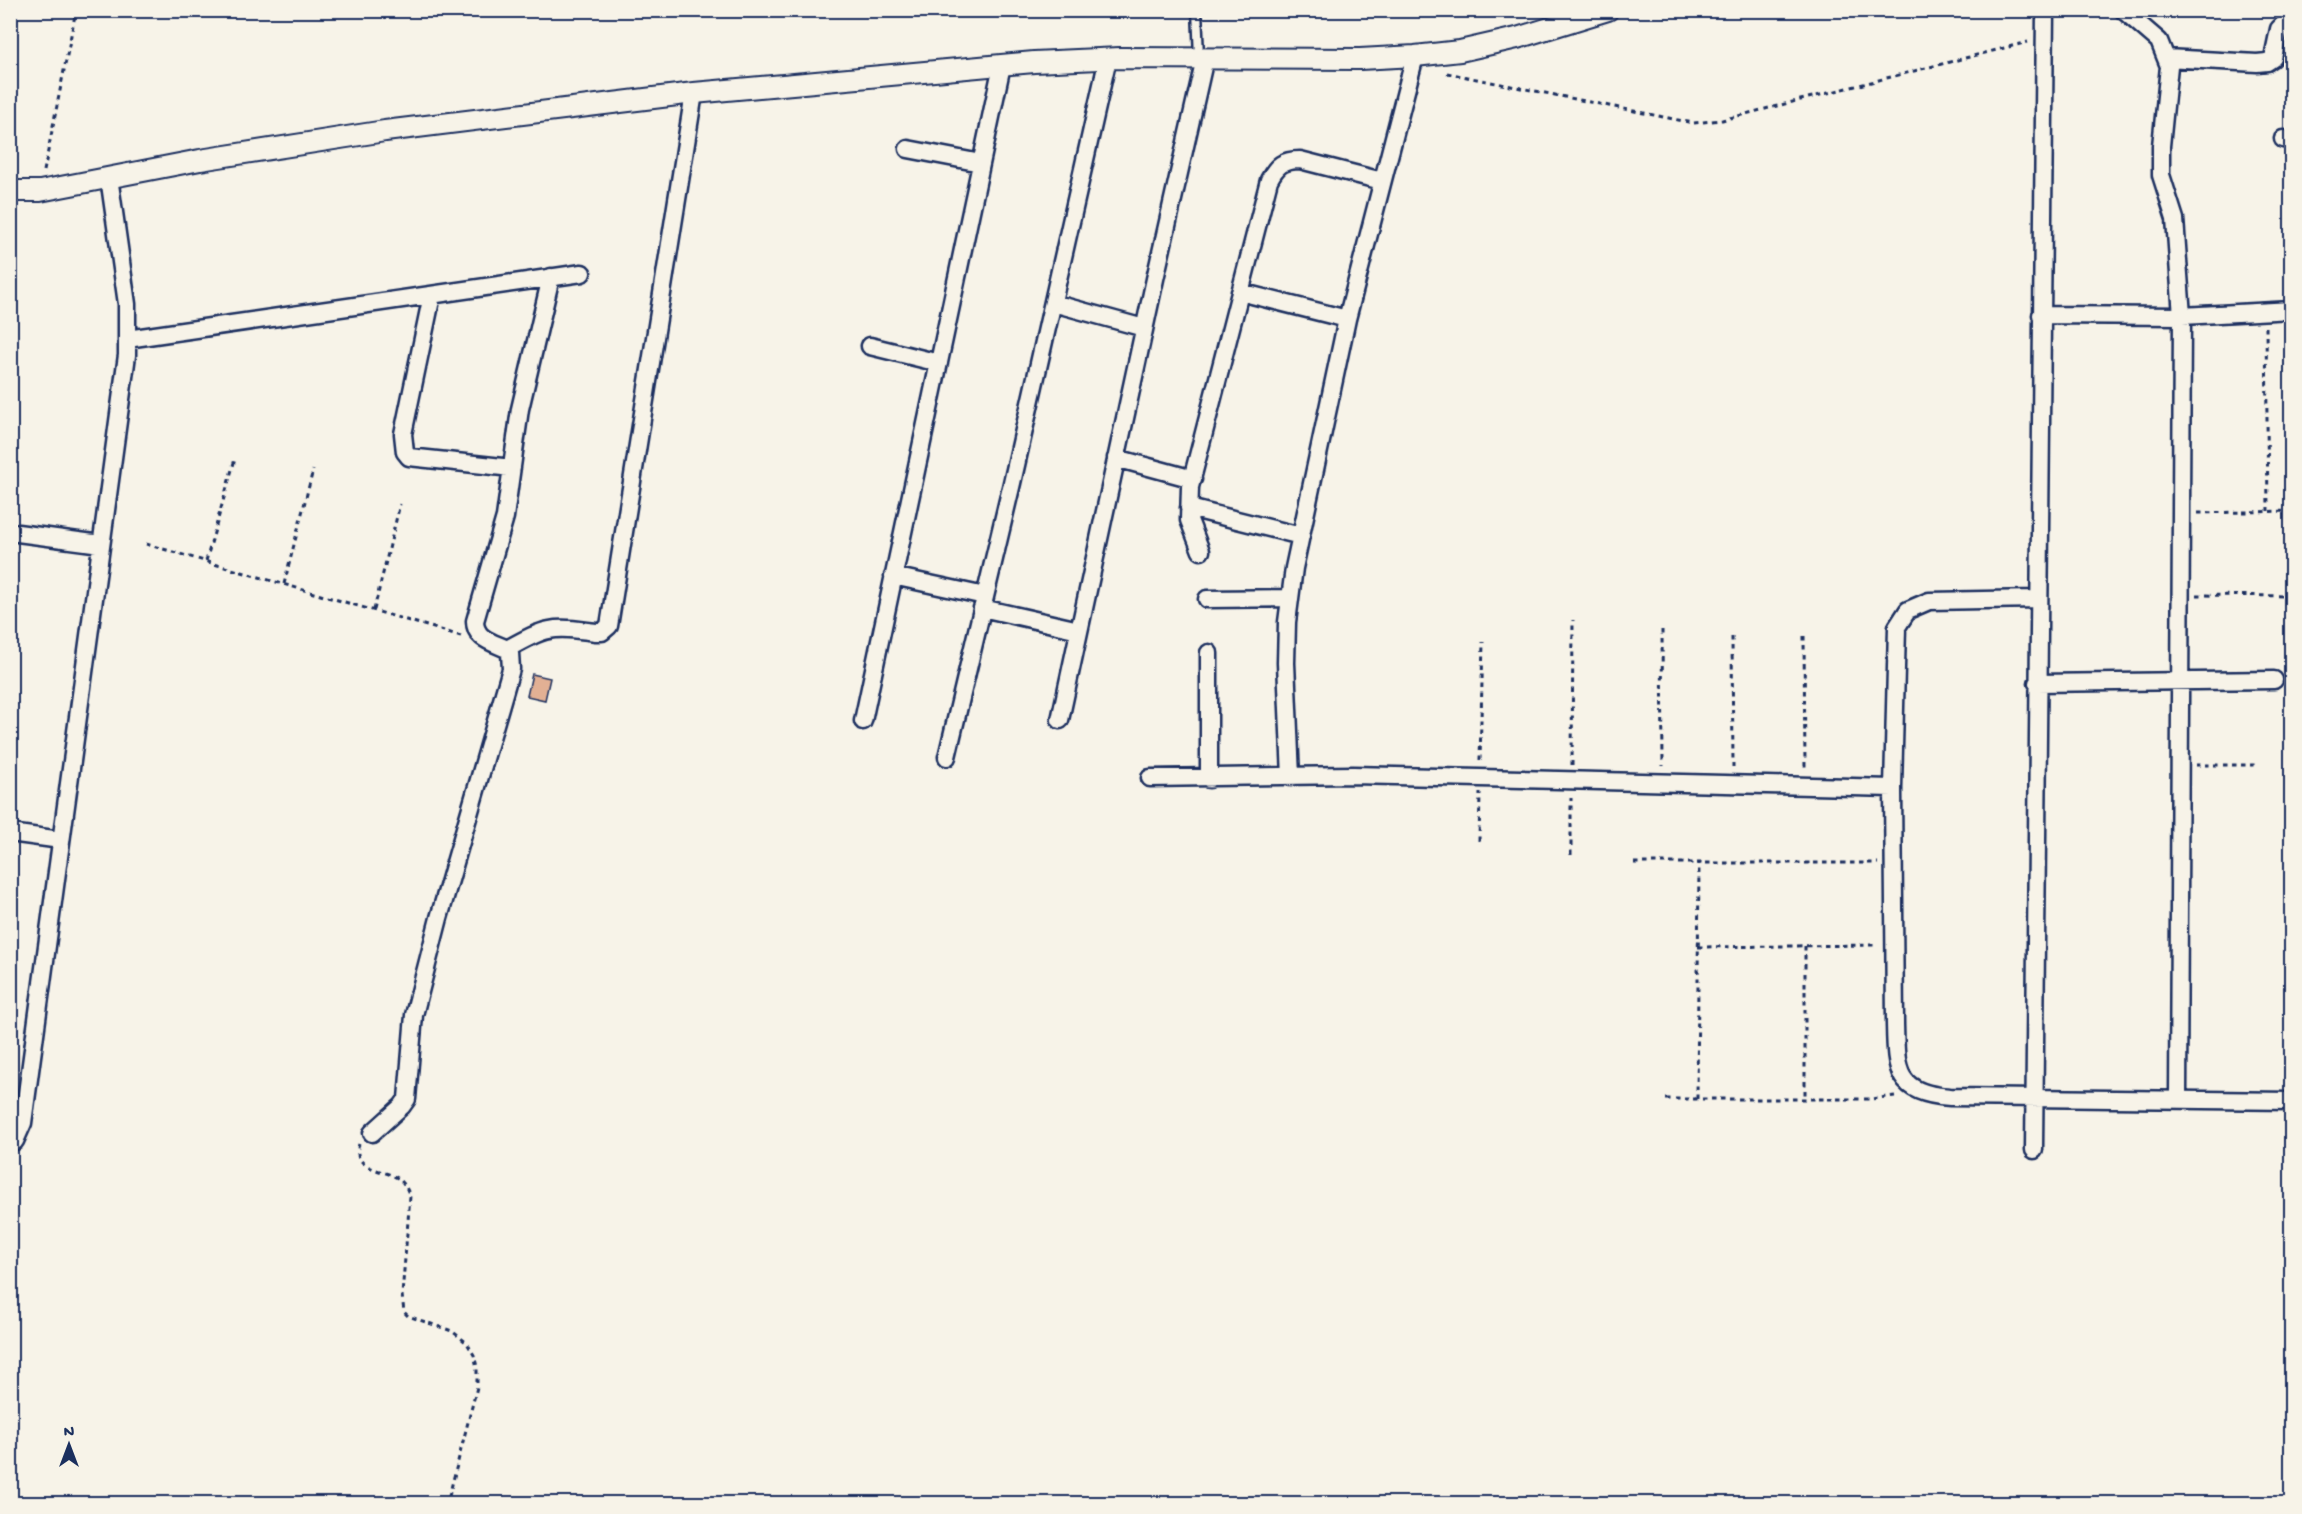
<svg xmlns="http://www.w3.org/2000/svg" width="2302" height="1514" viewBox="0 0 2302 1514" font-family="'Gochi Hand',sans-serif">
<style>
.building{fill:#e2b094;stroke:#1b2f5e;stroke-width:1.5}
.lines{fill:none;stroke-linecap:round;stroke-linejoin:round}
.service-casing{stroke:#1b2f5e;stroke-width:13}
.minor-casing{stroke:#1b2f5e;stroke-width:21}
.tertiary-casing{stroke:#1b2f5e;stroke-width:24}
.path{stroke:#1b2f5e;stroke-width:3;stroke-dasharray:4.5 4.5;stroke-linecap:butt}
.service{stroke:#f7f3e8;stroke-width:8}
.minor{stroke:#f7f3e8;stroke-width:16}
.tertiary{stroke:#f7f3e8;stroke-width:20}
</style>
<rect width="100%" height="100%" fill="#f7f3e8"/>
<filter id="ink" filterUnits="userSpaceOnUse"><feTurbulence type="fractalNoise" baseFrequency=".0167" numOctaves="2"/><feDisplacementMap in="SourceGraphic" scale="12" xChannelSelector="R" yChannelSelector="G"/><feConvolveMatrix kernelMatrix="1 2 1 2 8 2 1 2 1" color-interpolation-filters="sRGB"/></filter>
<g filter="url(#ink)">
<path class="building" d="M532 674 550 678 545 700 527 696Z"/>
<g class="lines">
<defs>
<path id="service" d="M1197 10 1199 57"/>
<path id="minor" d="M2123 10 2159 41 2169 66 2161 146V175L2175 219 2182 316 2178 1100
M2166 58 2257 63 2267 62 2273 58 2279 29 2283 25H2292
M2283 139 2292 140
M908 149 981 163
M1240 292 1347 319
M432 295 403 434 405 452 409 457 512 468
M1053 303 1144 328
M2041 315 2182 316 2292 310
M127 339 582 273
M870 346 939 363
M1116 458 1193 479
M1189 508 1301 536
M10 532 101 544
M1201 551 1189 520 1190 487 1269 180C1277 165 1283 160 1300 160L1382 181
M893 576 985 596
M1207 599 1290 598
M2038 599 1929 601 1908 610 1897 627 1893 788 1895 1023C1896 1070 1895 1093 1950 1097L2292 1101
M982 608 1079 630
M507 649C547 627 550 626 596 632H602L609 626 694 93
M2037 683 2274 680
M1060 720 1155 279 1205 58
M863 721 1002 65
M947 757 1012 483 1108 58
M1291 777 1286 663 1287 622 1294 568 1347 319 1415 56
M1150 778 1353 775 1893 788
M1209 779V653
M10 833 61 840
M372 1133 402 1106 407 1099 414 1015 439 918 511 669 510 653 507 649C492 642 475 639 475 621L505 517 520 409 551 277
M10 1143 15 1141 23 1123 127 355V304L109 177
M2034 1150 2045 10"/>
<path id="tertiary" d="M10 191H40L200 160 385 131 694 93 1034 62 1120 58 1360 59 1415 56 1460 51 1517 38 1608 10"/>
</defs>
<use href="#service" class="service-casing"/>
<use href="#minor" class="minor-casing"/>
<use href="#tertiary" class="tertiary-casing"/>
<path class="path" d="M1447 73 1693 123 1722 120 2028 42
M44 171 76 10
M2266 327 2268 511
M2198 513 2292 511
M146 544 461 636
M206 561 235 459
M284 584 313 470
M2197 595 2292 596
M374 610 400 504
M1662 630 1663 766
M1804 636 1805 769
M1732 637 1733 767
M1480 760 1483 642
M1572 765 1573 620
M2196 765H2255
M1479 841 1480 793
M1571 855V798
M1634 863H1878
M1805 946V1099
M1698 947 1876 945
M1666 1099H1871L1895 1096
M1697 1099 1699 863
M359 1144C351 1170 384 1169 399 1179 405 1184 407 1189 410 1196L402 1295 404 1312 408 1316 452 1331 467 1343 474 1355 477 1367V1387L447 1504"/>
<use href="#service" class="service"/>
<use href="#minor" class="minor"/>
<use href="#tertiary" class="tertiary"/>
</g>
</g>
<rect width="2302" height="1514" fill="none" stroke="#f7f3e8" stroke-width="36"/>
<rect x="18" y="18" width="2266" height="1478" fill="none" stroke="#1b2f5e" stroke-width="2" filter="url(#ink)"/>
<g transform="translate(69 1445)" stroke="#f7f3e8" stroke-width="4.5" paint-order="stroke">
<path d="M0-4.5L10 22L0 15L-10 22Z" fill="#1b2f5e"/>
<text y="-9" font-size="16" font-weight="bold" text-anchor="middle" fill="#1b2f5e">N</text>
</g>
</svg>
